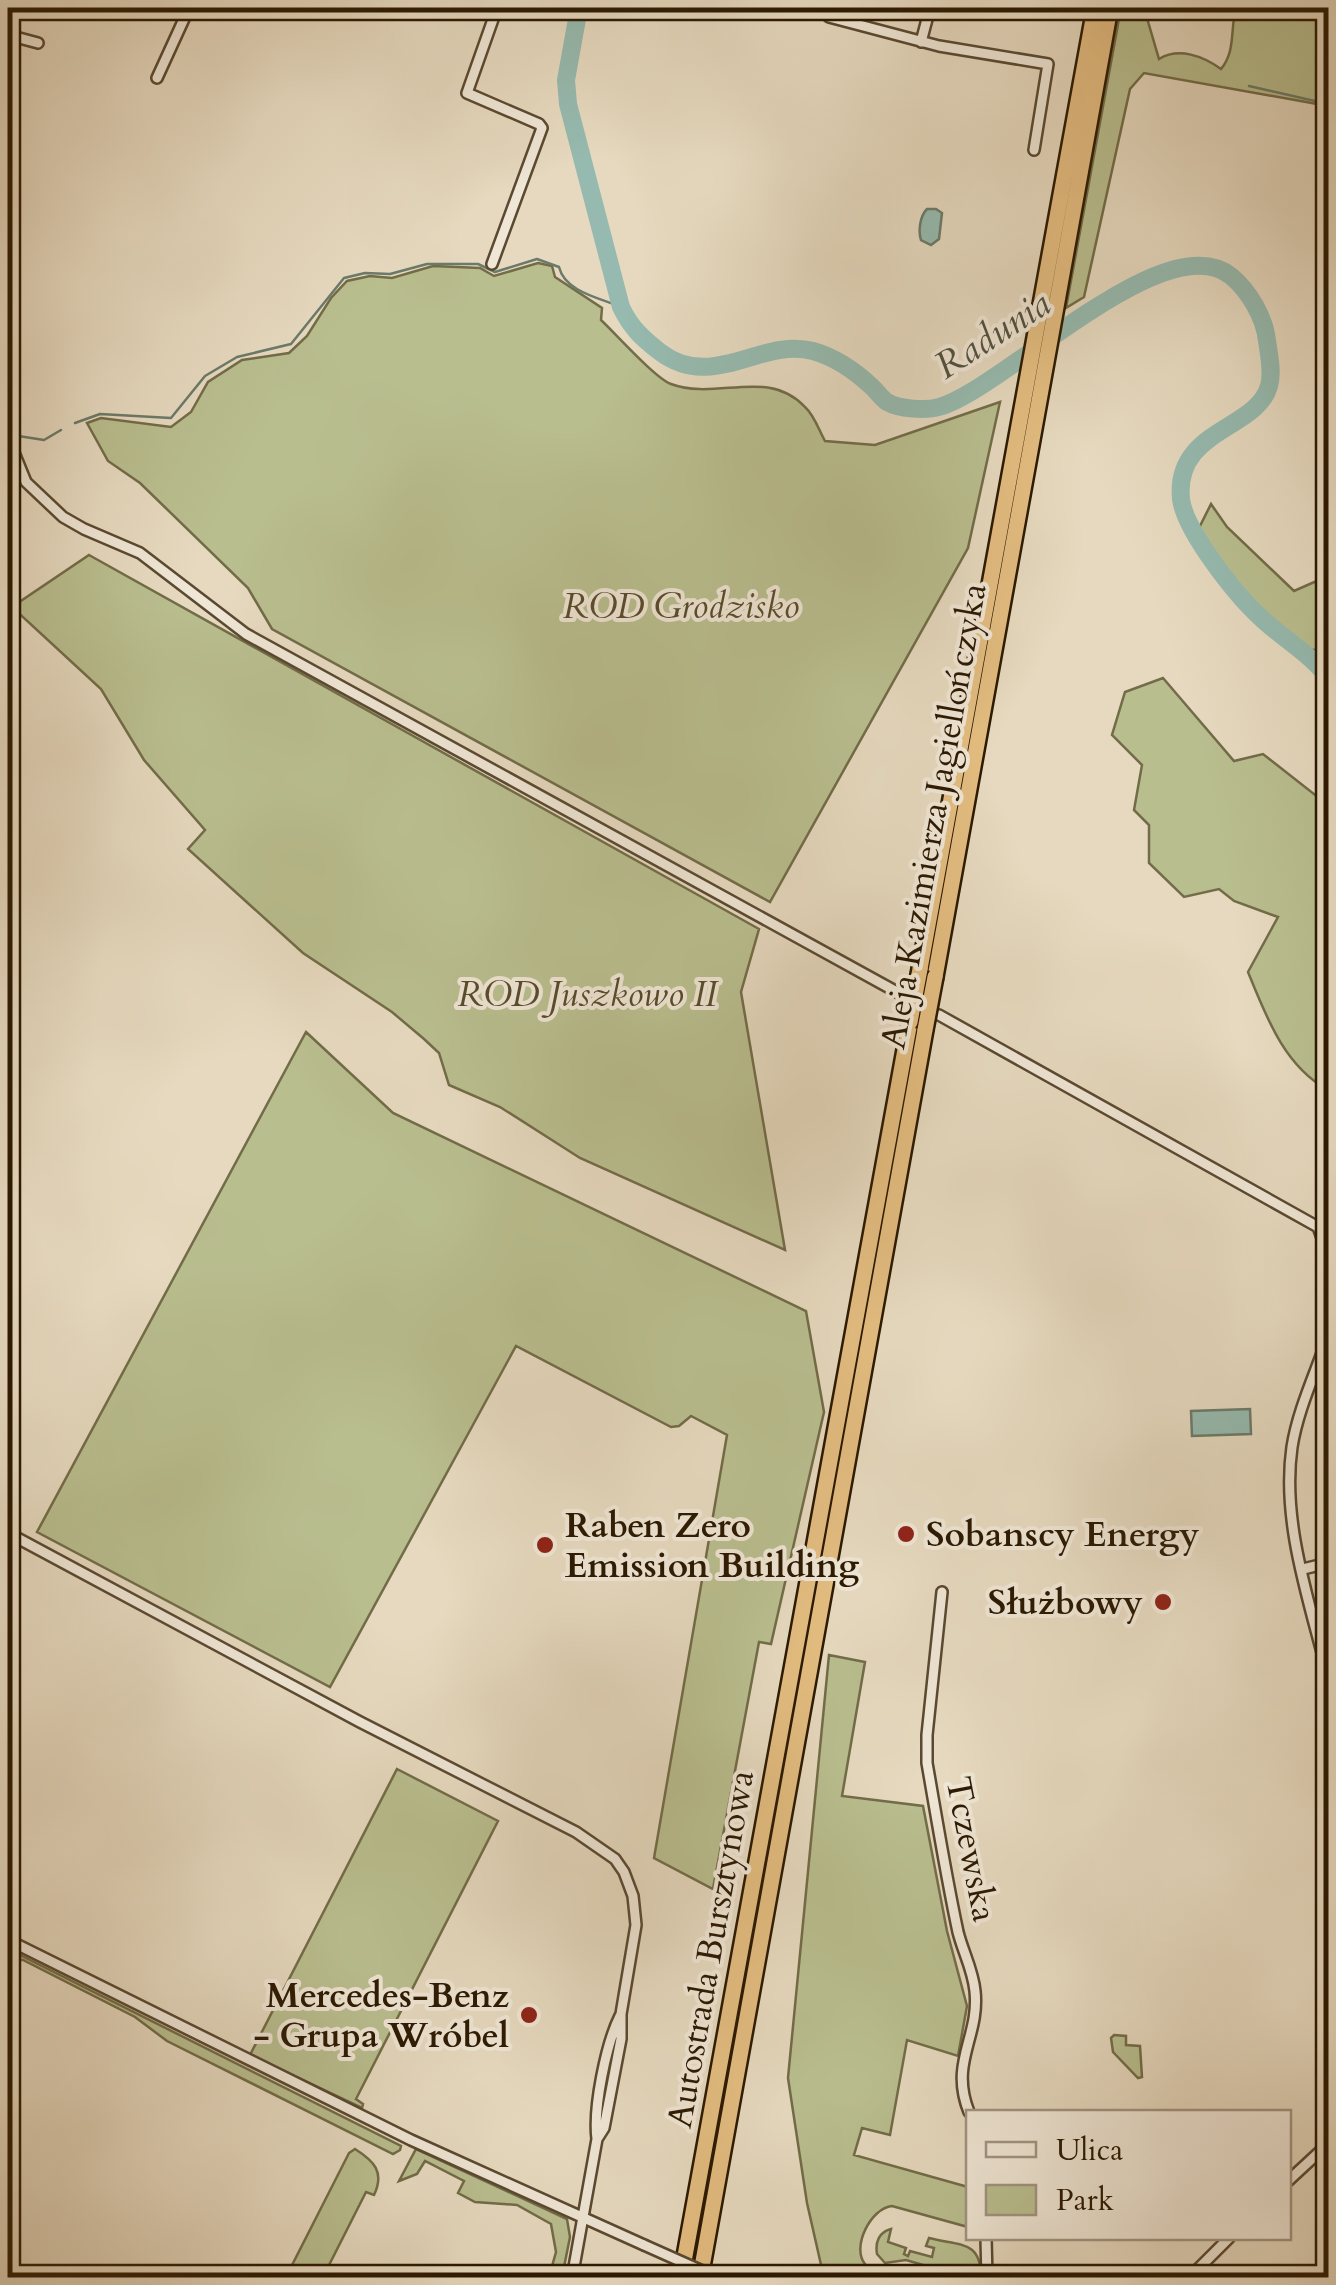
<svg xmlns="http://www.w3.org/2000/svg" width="1336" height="2285" viewBox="0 0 1336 2285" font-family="Cardo,serif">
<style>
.green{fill:#b9be8f;stroke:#726c48;stroke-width:2.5}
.water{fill:#96baaf;stroke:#6b7a6a;stroke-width:2.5}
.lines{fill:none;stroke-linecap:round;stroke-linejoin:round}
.stream{stroke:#6b7a6a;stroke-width:2.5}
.river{stroke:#96baaf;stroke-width:18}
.minor-casing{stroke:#5a4931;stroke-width:14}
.tertiary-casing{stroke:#5a4931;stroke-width:16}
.motorway-casing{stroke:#2b1902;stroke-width:20}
.minor{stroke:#efe6d5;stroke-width:9}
.tertiary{stroke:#efe6d5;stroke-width:11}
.motorway{stroke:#e3bc80;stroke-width:15}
.minor-bridge-casing{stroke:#5a4931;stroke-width:14;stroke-linecap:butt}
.motorway-bridge-casing{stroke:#2b1902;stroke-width:20;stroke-linecap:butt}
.minor-bridge{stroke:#efe6d5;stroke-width:9}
.motorway-bridge{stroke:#e3bc80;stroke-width:15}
.poi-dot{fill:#8f2418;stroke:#efe6d5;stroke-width:4}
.labels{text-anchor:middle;stroke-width:8;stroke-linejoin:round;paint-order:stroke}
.park-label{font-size:35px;font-style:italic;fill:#564b2c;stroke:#efe6d5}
.street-label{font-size:35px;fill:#2b1902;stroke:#efe6d5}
.poi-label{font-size:35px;font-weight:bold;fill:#2b1902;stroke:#efe6d5;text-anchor:start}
.water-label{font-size:38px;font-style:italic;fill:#50513f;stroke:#efe6d5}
</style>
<rect width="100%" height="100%" fill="#e6d9bf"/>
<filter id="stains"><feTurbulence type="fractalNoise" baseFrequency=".002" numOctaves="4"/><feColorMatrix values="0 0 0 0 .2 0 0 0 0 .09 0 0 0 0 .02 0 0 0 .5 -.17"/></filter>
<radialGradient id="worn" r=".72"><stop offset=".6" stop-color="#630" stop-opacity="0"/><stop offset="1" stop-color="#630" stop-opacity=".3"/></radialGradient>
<path class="green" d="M1121 8H1144L1159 59C1179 47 1203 56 1221 69 1236 51 1230 29 1236 8H1328V106L1144 73 1130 89 1084 297 1066 308Z
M538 263 552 266 555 277 602 308 601 320C616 334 655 378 671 384 717 401 768 367 805 407 814 415 819 430 825 441L875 445 1000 402 968 548 770 902 272 629 248 588 140 483 108 461 87 423 101 418 171 427 191 412 208 382 242 360 289 353 307 336 331 298 347 281 370 276 392 278 433 266 480 268 494 276Z
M1211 504 1227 527 1294 591 1328 576V651C1320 649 1306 651 1298 647 1262 630 1218 568 1195 536Z
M89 555 759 929 741 992 785 1250 580 1158 500 1107 449 1085 439 1053 424 1039 392 1012 303 953 188 849 205 830 144 760 101 689 12 607Z
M1163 678 1234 761 1263 754 1328 805V1090C1284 1066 1266 1016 1248 972L1278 917 1234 901 1219 889 1184 897 1149 863V825L1134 810 1142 765 1112 735 1125 692Z
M306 1032 393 1113 806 1311 824 1412 771 1644 759 1642 713 1889 654 1858 727 1435 691 1416 679 1426 671 1427 516 1346 330 1687 37 1532Z
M829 1655 865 1662 842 1796 923 1806 947 1931 967 2006 958 2056 907 2040 890 2135 862 2128 854 2155 968 2187V2227L892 2206C871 2208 851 2247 865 2264 873 2273 893 2275 904 2277L875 2272 873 2277 824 2278 807 2203 788 2078Z
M397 1769 498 1821 356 2099 363 2104 362 2108 250 2055Z
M8 1949 401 2146 400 2150 393 2154 167 2041 135 2017 23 1960 8 1959Z
M1114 2035 1126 2036V2045L1140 2046 1142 2077 1138 2078 1113 2052 1111 2038Z
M355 2149C374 2161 385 2172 374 2195L366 2192 323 2277H286L349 2153Z
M416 2149 567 2219 570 2237 562 2277H549L556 2252 551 2224 517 2205 475 2202 458 2193 464 2181 425 2161 417 2174 399 2181Z
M891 2229 888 2242 906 2248 904 2254 908 2256 910 2251 932 2257 934 2248 926 2246 929 2238C960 2246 981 2240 981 2277H959L953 2273 951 2277H943L934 2268 906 2260 885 2263 877 2254C875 2242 879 2232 891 2229Z"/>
<path class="water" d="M927 209H936L942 213 939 239 931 245 921 240C918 231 920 216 927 209Z
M1250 1409 1251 1434 1192 1436 1191 1411Z"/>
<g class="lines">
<path class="stream" d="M1249 86 1328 104
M75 423 100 414 171 418 205 376 237 357 291 344 344 278 365 273 390 274 427 264H478L495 272 537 259 559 267C565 292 600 298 621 307
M12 435 44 440 61 430"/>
<path class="river" d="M579 8 566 80 568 104 621 307C631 328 642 338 660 352 713 392 761 337 813 351 834 357 855 371 871 386 876 390 881 398 887 402 899 409 926 411 939 407 1005 388 1165 223 1231 276 1249 291 1265 318 1267 341 1269 355 1273 372 1269 386 1257 430 1174 429 1181 499 1185 531 1236 595 1260 617 1282 638 1309 653 1328 677"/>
<defs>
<path id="minor" d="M822 10 829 17 939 46 1048 64 1034 150
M8 35 38 43
M921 42 930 8
M157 78 189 8
M492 264 542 128 539 124 467 93 497 8
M8 438 26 482 63 517 84 529 140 553 246 634 906 997
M939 1015 1318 1227 1328 1255
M1328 1336C1316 1372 1298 1409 1292 1447 1281 1522 1310 1603 1328 1676
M8 1533 360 1722 576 1832 615 1859 624 1872 633 1896 636 1925 621 2014V2039L604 2128 597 2139
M1303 1569 1328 1563
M942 1592 927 1735V1763C937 1820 946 1876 958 1932 963 1952 973 1970 975 1991 980 2037 949 2062 969 2112
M8 1940 411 2140 644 2245
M1288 2181 1328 2144
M986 2238 987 2278
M572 2278 597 2139C593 2108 606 2044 620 2016
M1189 2278 1229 2238"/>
<path id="tertiary" d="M797 8 806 11 823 8"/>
<path id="motorway" d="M920 969 1095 8
M935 977 1110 8
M681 2278 910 1022
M700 2278 925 1030"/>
</defs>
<use href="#minor" class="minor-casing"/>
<use href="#tertiary" class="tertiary-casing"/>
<use href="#motorway" class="motorway-casing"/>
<use href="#minor" class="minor"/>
<use href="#tertiary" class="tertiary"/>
<use href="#motorway" class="motorway"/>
<defs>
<path id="minor-bridge" d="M644 2245 718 2278"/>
<path id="motorway-bridge" d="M910 1022 920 969
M925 1030 935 977"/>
</defs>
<use href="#minor-bridge" class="minor-bridge-casing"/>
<use href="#motorway-bridge" class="motorway-bridge-casing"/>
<use href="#minor-bridge" class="minor-bridge"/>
<use href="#motorway-bridge" class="motorway-bridge"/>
</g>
<g class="poi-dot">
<circle cx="906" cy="1534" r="10"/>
<circle cx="545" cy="1545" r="10"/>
<circle cx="1163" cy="1602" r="10"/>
<circle cx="529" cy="2015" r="10"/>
</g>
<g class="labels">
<g class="park-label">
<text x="681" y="618">ROD Grodzisko</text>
<text x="587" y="1006">ROD Juszkowo II</text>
</g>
<g class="street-label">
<text transform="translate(933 816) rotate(-80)" y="12">Aleja Kazimierza Jagiellończyka</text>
<text transform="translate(972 1849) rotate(79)" y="12">Tczewska</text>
<text transform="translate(710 1949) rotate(-80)" y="12">Autostrada Bursztynowa</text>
</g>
<g class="poi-label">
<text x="565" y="1537">Raben Zero<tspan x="565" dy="40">Emission Building</tspan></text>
<text x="926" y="1546">Sobanscy Energy</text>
<text x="1143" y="1614" text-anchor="end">Służbowy</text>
<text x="509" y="2007" text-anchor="end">Mercedes-Benz<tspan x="509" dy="40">- Grupa Wróbel</tspan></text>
</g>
<g class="water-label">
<text transform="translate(992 334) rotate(-33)" y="13">Radunia</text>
</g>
</g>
<rect width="1336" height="2285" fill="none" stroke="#e6d9bf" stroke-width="40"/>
<rect x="10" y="10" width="1316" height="2265" fill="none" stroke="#2b1902" stroke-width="5"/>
<rect x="20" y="20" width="1296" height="2245" fill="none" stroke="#2b1902" stroke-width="2.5"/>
<rect x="966" y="2110" width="325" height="130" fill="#efe6d5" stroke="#a19481" stroke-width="2.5"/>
<rect x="986" y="2142" width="50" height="15" fill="#efe6d5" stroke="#a19481" stroke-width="2.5"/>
<text x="1056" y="2160" font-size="30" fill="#2b1902">Ulica</text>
<rect x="986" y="2185" width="50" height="30" fill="#b9be8f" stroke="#a19481" stroke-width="2.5"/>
<text x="1056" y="2210" font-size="30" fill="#2b1902">Park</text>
<rect width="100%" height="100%" filter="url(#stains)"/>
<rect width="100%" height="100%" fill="url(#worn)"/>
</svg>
